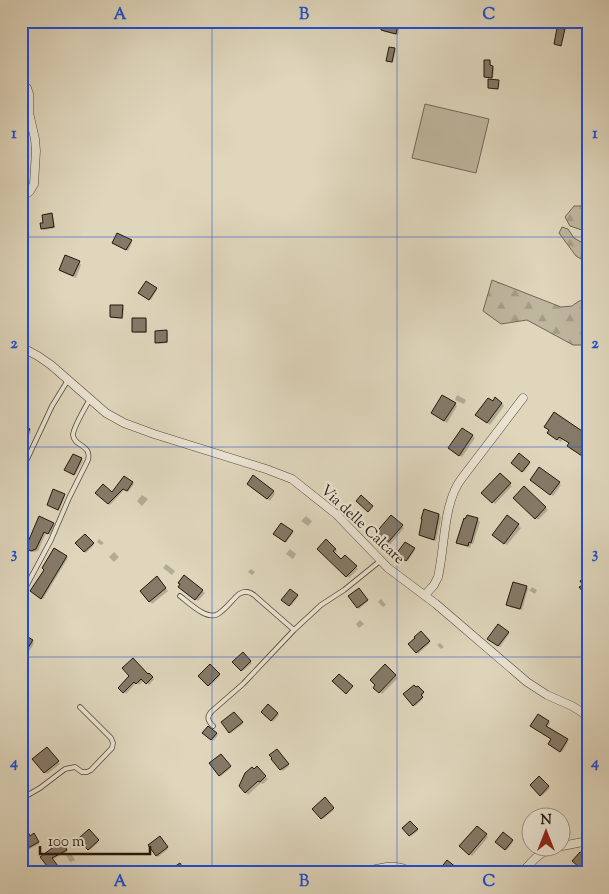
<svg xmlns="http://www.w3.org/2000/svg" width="609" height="894" viewBox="0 0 609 894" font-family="'Sorts Mill Goudy',serif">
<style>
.forest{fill:url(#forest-firs);stroke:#716655}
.pitch{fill:#bfb69e;stroke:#716655}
.shadow{fill:#0003}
.building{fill:#857a68;stroke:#23170c}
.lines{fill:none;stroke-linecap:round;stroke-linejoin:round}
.lane-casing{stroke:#524738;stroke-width:5.5}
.street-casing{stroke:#524738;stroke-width:9}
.lane{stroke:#eae4d3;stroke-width:4}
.street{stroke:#eae4d3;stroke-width:8}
.grid{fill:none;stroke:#1d4ed8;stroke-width:1;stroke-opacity:0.55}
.labels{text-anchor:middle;stroke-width:4.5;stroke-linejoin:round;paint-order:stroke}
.street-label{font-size:15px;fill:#23170c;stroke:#eae4d3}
.neatline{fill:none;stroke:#1d4ed8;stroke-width:2}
.grid-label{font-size:16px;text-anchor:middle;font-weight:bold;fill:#1d4ed8}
</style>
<defs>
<pattern id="forest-firs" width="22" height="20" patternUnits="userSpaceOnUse" patternTransform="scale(1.25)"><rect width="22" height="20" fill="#bfb69e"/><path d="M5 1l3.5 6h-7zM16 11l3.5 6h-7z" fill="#a49c87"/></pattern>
</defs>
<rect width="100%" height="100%" fill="#dfd6bc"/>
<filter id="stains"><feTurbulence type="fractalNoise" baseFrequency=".004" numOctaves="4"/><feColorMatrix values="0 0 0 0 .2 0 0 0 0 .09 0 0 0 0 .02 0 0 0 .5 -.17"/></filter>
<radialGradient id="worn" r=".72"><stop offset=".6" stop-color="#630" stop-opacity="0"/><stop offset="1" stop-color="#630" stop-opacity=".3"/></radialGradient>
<path class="forest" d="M574 206H588V232L570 226 565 217Z
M562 227 568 229 574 238 588 246V263L576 256 559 233Z
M492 280 561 307 572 306 579 301 588 300V345H573L527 320 501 324 483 311Z"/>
<path class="pitch" d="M425 104 489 119 476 173 412 158Z"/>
<path class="shadow" d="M384 21 401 22 398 35 384 32 382 30Z
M395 49 396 50 393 63 389 62 387 61Z
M489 61 491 63 490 67 494 68 493 78H486L485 77Z
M52 215 53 216 55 228 44 230 43 229 44 224Z
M131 241 132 243 128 251 115 244Z
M79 262 81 265 76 278 62 272 60 270Z
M156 289 157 290 151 300 141 294Z
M123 307 124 308 123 319 112 318 111 317Z
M146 319 147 320V333H135L133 332Z
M166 331 168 333V343L158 344 157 342Z
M457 395 466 400 464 404 455 400Z
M493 403H502L504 406 490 425 479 417Z
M455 404 457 406 447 423 435 415Z
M21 426 31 432 25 442 21 440Z
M462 429 475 438 462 457 452 450Z
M552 436H588V460L572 449 568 446 570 444 563 439 561 442Z
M519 455 530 464 524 472 513 463Z
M81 459 83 461 75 475 67 471Z
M500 475 512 486 495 504 483 493Z
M125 477 134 484 128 492 125 489 110 505 97 493 112 494Z
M534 482 559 483 561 485 553 496Z
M250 487 273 491 275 494 270 501Z
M524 488 548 510 538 520 515 498Z
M64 495 65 496 59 511 48 505Z
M142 495 148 499 142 506 137 501Z
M439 515 441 518 436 541 423 537 420 535Z
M306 516 312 521 308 526 301 521Z
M467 516 478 520 480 522 473 544H471L470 548 460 544 457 542Z
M391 517 404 528 388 547 375 536Z
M508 517 521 528 507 545 496 537Z
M53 524 55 526 50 535 46 533 38 551 33 552 21 547V542L28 544Z
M282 525 293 533 286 543 275 534Z
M84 535 94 545 86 553 76 543Z
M99 539 104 543 101 545 97 542Z
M326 541 337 551 334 554 341 561 345 557 358 569 349 578 318 549Z
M290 549 296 554 293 559 286 554Z
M414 549 415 550 408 561 399 555Z
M114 552 119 557 114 562 109 557Z
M66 557 68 558 43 599 33 593Z
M166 564 175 571 172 575 163 568Z
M251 569 255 572 252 575 248 572Z
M21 571 27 575 21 586Z
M185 577 205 593 198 601 182 589Z
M157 578 168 591 152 604 141 591Z
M526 587 530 590 532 587 537 590 535 594 530 591 528 589 522 610 510 607 507 604Z
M359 589 368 601 359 609 349 597Z
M290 590 298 597 291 606 283 600Z
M381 599 386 605 383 607 378 602Z
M360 620 364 624 359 628 356 624Z
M421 632 430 643 418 654 410 644Z
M508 632 509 634 500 647 490 640Z
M32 641 34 643 26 657 21 654Z
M440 643 444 647 441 649 437 645Z
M243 653 252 663 243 671 234 662Z
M210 666 220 676 210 686 199 676Z
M385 666 398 678 382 694 375 688Z
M149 674 154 679 149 685 144 680 139 685 137 682 126 694 120 688Z
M418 687 424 694 421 697 423 699 415 706 405 695Z
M268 705 279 715 273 722 262 712Z
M234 713 243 724 231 733 223 723Z
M548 722 550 723 547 728 568 742 562 752 550 745 552 739 533 727Z
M208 727 218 735 213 741 203 733Z
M46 749 60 764 47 774 34 759Z
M277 751 289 766 283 771 273 759Z
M221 756 231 768 221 776 211 764Z
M257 768 268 779 263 784 261 783 248 795 240 786Z
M539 778 550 788 542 796 532 785Z
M588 796V806L583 800Z
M325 799 334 810 323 819 313 809Z
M410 823 418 831 411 836 404 828Z
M477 827 488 837 472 856 461 846Z
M89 831 99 842 90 850 80 839Z
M503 834 513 842 507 850 497 842Z
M35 836 39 844 26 851 25 849 30 837Z
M159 838 168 849 158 857 149 845Z
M62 841 68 851 52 860 58 868 53 871 42 858 57 847Z
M71 853 75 860 70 862 66 855Z
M447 861 461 873H438Z
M31 869 34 873H26Z"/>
<path class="building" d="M383 21H399L396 34 381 30Z
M557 28 565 29 561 46 554 44Z
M389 47 395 48 392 62 386 61Z
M484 60H490V65L493 66 492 78 484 77Z
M488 79 499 80 498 89 488 88Z
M52 213 54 227 41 229 40 223H43L42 215Z
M117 233 132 240 126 250 112 243Z
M65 255 80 261 73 276 59 270Z
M146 281 157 288 149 300 138 293Z
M110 305H123L122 318 110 317Z
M132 318H146V332H132Z
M167 330V342L155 343V331Z
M442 395 456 403 444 421 431 413Z
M495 397 502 403 487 423 475 415 488 398 493 401Z
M554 412 588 435V460L567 446 569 443 559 437 557 440 547 433 549 430 544 427Z
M21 424 30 429 21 446Z
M462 428 473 435 459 456 448 448Z
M519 453 530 462 522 472 511 463Z
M73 454 82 458 74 475 64 470Z
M539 467 560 482 550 495 530 480Z
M500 473 511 483 492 503 481 493Z
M253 475 274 491 267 499 247 484Z
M124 476 133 482 127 491 123 489 108 504 95 493 103 484 112 492Z
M524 486 546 507 535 519 513 498Z
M53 489 65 494 58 510 47 505Z
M361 495 373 506 368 512 356 501Z
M424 509 439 514 434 540 419 535 422 519H421Z
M391 515 403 525 385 546 373 536Z
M467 515 478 518 471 543 469 542 468 546 456 543 464 518 465 519Z
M507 515 519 524 504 544 492 535Z
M39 516 54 523 48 534 44 532 36 549 31 551 22 547 25 541 28 542Z
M281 523 293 531 285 542 273 534Z
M85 534 94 543 84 552 75 543Z
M326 539 336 549 333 551 341 559 345 555 357 566 346 577 317 549Z
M405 542 415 548 406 561 396 554Z
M54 548 67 556 41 599 30 591 44 570 42 568Z
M184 575 203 590 195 600 178 587 180 584 178 583Z
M157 576 166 588 149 602 140 591Z
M588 576V598L579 587 583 585 580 581Z
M513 582 527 586 520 609 506 605Z
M359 588 368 600 357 608 348 596Z
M290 589 298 595 289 606 281 600Z
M498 624 509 632 498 646 487 639Z
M421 631 430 641 416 653 408 644 415 638 414 637Z
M21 633 33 640 21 659Z
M243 652 251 661 241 671 232 662Z
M133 658 148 674 149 673 153 677 146 684 141 679 136 684 134 682 123 693 118 688 129 676 122 668Z
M210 664 220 674 208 686 198 676Z
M385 664 396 675 379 693 373 688 375 685 370 680Z
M339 674 353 686 346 694 332 681Z
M414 685 416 687 418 686 424 692 421 695 423 697 413 706 403 694Z
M268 704 278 713 271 721 261 712Z
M234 712 243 722 229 733 221 722Z
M538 714 549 721 546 726 568 739 560 752 548 744 551 739 530 726Z
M208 726 217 733 211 740 202 733Z
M47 747 59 761 44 773 32 759Z
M277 749 289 764 280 770 271 759 272 758 269 755Z
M221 754 231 766 219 776 209 763Z
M257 766 266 776 260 782 258 781 245 793 239 786 245 773 252 767 254 769Z
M539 776 549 786 540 796 530 785Z
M325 797 334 808 321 819 312 809Z
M410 821 418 829 409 836 402 828Z
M477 826 487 834 469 855 459 846Z
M89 829 99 840 88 850 78 839Z
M28 832 30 836 34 833 39 842 24 850 21 845V836Z
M503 832 513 840 505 850 495 842Z
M160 836 168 847 156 856 148 845Z
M60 838 67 850 52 858 58 866 51 871 40 857 55 846 53 842Z
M588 847V873H586L572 861 580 852 583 853Z
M447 860 457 868 453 873H437Z
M180 863 186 873H173L171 869Z"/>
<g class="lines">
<defs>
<path id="lane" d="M21 472 52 406 68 380
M21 596 51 540 69 498 88 460C92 444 74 447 73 435 73 428 86 406 90 399
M180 596C188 602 207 621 218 614 226 609 232 600 239 594 244 591 249 591 254 595L294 630
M213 726C208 721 206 717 212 711L243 684 294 630 321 605 344 590 380 561
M21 799 40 788 65 769 75 767 82 772H87L91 770 112 748 113 743 111 738 80 707"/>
<path id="street" d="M21 84 27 88 29 94V113L35 139 36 151 34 184 30 191 21 198
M21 347 38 356 51 365 90 399 106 413 124 423 154 434 266 469 292 479 336 514 388 568 436 604 527 682 547 695 572 706 588 716
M425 595 434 585 438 577C445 547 443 502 462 478L523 398
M562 846 588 841
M83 873V872
M307 873 316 871 324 873
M359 873C377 869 396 861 412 873
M522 873C535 857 540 852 560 846"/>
</defs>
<use href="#lane" class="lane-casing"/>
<use href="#street" class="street-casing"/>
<use href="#lane" class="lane"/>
<use href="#street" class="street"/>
</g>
<path class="grid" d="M212 21V873M397 21V873M21 237H588M21 447H588M21 657H588"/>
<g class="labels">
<g class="street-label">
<text transform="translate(363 524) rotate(43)" y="5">Via delle Calcare</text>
</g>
</g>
<rect width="609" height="894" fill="none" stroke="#dfd6bc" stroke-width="55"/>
<g transform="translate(546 832)"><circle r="24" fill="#eae4d3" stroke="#9a9283"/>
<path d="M0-4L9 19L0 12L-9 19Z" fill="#8f2418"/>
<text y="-8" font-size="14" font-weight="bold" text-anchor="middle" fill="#23170c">N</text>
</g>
<path d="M40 846v8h110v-8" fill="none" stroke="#23170c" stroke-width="2.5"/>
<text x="48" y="846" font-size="15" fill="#23170c" stroke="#eae4d3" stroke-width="4" paint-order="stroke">100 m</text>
<rect x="28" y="28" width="554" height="838" class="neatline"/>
<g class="grid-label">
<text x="120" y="19">A</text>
<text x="304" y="19">B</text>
<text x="489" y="19">C</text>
<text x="14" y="138">1</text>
<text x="595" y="138">1</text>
<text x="14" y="348">2</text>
<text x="595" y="348">2</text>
<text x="14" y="558">3</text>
<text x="595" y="558">3</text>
<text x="14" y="767">4</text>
<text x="595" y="767">4</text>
<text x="120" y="886">A</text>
<text x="304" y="886">B</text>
<text x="489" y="886">C</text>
</g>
<rect width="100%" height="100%" filter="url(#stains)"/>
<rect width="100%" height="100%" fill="url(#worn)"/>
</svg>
